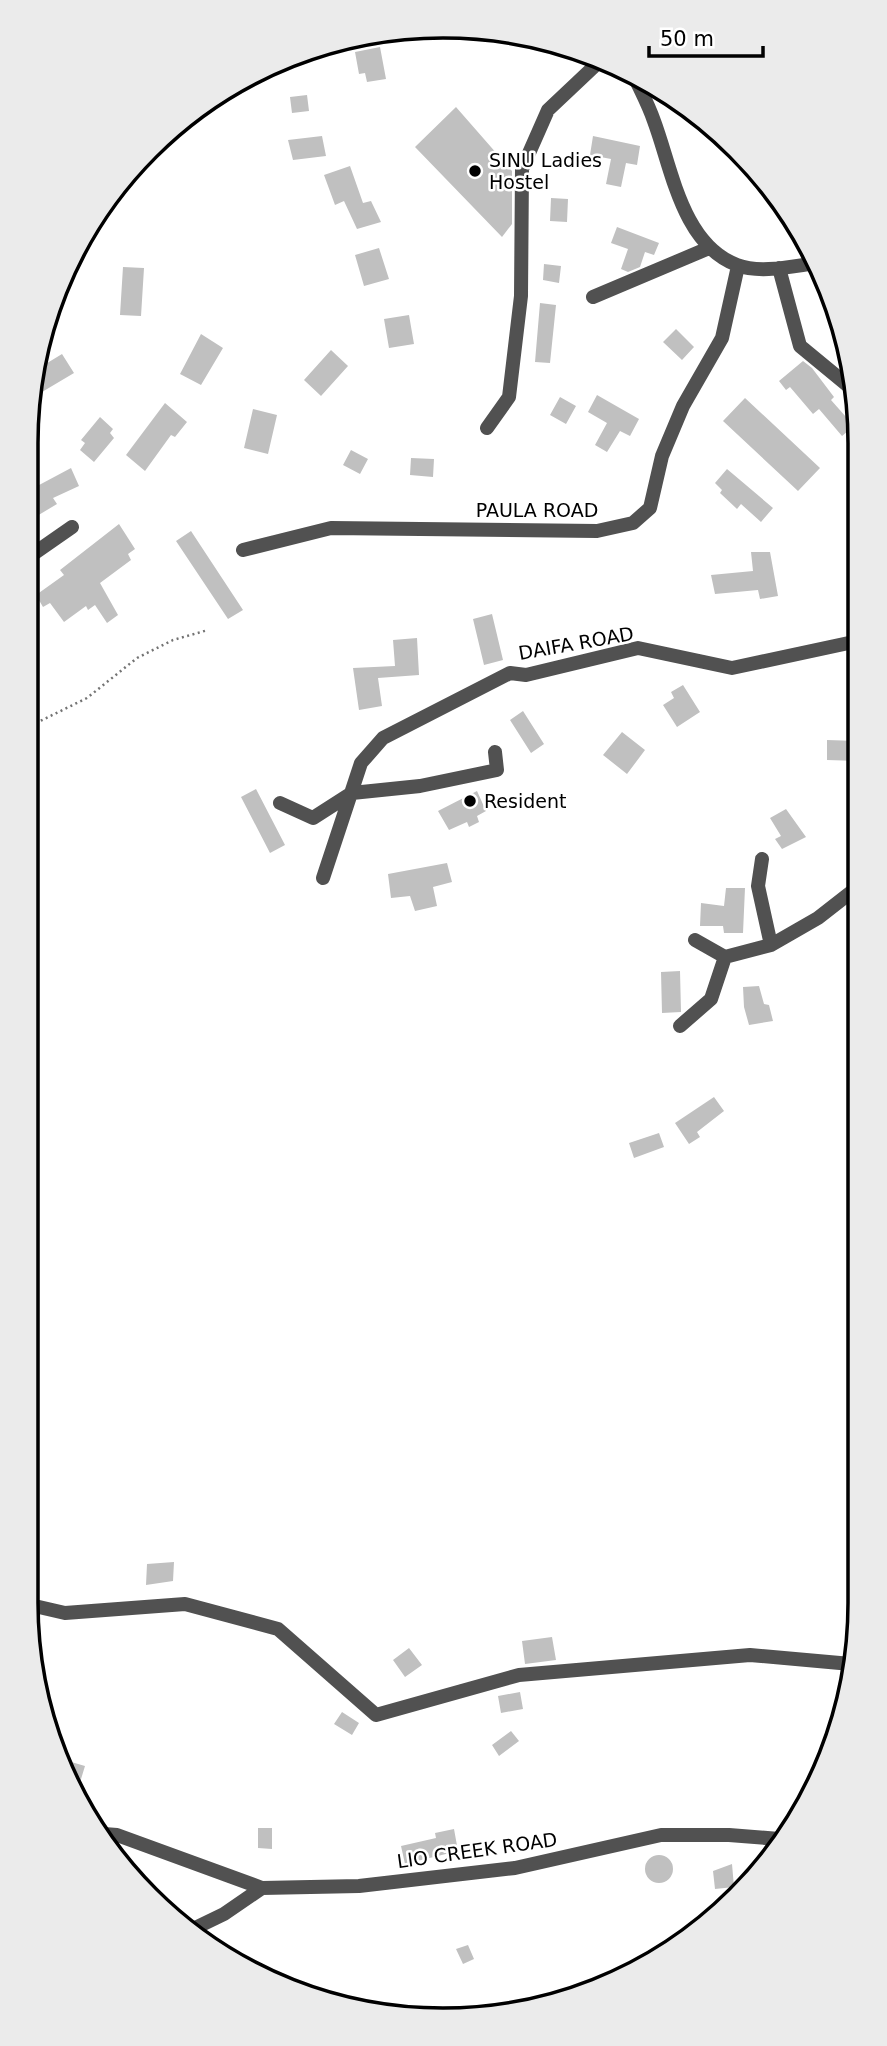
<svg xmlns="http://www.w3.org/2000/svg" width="887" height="2046" viewBox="0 0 887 2046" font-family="'DejaVu Sans',sans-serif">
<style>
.building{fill:#c0c0c0}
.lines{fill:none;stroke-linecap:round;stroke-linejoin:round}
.path{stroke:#737373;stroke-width:2.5;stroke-dasharray:2 3.5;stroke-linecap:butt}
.street{stroke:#515151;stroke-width:14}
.poi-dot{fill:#000;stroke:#fff;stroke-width:2.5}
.labels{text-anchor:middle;stroke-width:5;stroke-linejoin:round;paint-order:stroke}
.poi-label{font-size:19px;fill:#000;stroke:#fff;text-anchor:start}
.street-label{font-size:19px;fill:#000;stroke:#fff}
.rim{fill:none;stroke:#000;stroke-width:3.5}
</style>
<rect width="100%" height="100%" fill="#fff"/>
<path class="building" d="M380 47 386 79 367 82 365 73 359 74 355 52Z
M307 95 309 111 292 113 290 97Z
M456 107 512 171V224L502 237 415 147Z
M322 136 326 156 293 160 288 140Z
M593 136 640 146 637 165 626 163 621 187 606 184 611 159 590 155Z
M350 166 363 203 371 201 381 222 357 229 344 201 335 205 324 175Z
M551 198 568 199 567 222 550 221Z
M617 227 659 243 654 255 645 252 640 267 628 272 621 269 628 249 611 243Z
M379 248 389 279 364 286 355 255Z
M544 264 561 266 559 283 543 280Z
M123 267 144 268 141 316 120 315Z
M540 303 556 305 550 363 535 362Z
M409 315 414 344 389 348 384 319Z
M676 329 694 347 682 360 663 342Z
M201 334 223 348 201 385 180 374Z
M331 350 348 366 321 396 304 380Z
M62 354 74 373 42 392 36 383 39 368Z
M803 361 812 368 834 397 831 400 854 426 842 436 819 409 813 414 790 387 786 390 779 381Z
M597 395 639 419 630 436 620 431 607 452 595 445 607 423 588 412Z
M560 397 576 406 566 424 550 415Z
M745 398 820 468 798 491 723 421Z
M165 403 187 422 175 437 171 435 145 471 126 455Z
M253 409 277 415 268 454 244 448Z
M100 417 113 429 110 433 114 438 94 462 80 450 85 443 81 440Z
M351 450 368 459 360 474 343 465Z
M411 458 434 459 433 477 410 475Z
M71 468 79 486 53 498 57 504 37 516 26 499V492Z
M727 469 773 508 761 522 741 504 737 509 720 493 722 490 715 483Z
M119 524 135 549 128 554 131 560 100 583 118 615 107 623 95 605 88 610 86 606 64 622 50 603 43 607 36 595 64 575 60 570Z
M191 531 243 610 228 619 176 541Z
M751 552H770L778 596 760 599 758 590 715 594 711 575 753 571Z
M492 614 503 660 484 665 473 619Z
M417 638 419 675 378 678 382 706 359 710 353 668 395 666 393 640Z
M683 685 700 712 677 727 663 705 674 698 671 692Z
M523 711 544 744 531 753 510 720Z
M622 732 645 750 627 774 603 755Z
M827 740 858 741V761L827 760Z
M256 789 285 845 270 853 241 797Z
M477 791 486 811 477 816 479 822 469 827 467 822 449 830 438 811Z
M786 809 806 837 782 849 775 839 781 836 770 818Z
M447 863 452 882 433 887 437 906 415 911 410 896 391 898 388 874Z
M726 888H745L743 933H724L723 926H700L701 903 724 906Z
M680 971 681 1012 662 1013 661 972Z
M759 986 764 1004 769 1005 773 1021 749 1025 744 1007 743 987Z
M714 1097 724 1111 697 1132 700 1137 689 1144 675 1123Z
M659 1133 664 1147 634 1158 629 1143Z
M174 1562 173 1581 146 1585 147 1564Z
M552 1637 556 1660 525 1664 522 1641Z
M409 1648 422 1665 405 1677 393 1660Z
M520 1692 523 1709 501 1713 498 1696Z
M342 1712 359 1723 352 1735 334 1724Z
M511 1731 519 1741 499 1756 492 1745Z
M61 1759 85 1766 78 1789 73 1780Z
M258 1828H272V1849L258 1848Z
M454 1829 458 1851 405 1864 401 1846 436 1838 435 1833Z
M645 1869a14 14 0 1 1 28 0a14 14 0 1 1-28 0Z
M732 1864 734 1887 715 1889 713 1871Z
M468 1945 474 1959 463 1964 456 1949Z"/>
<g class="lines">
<path class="path" d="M26 728 87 698 137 658 173 640 208 630"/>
<path class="street" d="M634 76C641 91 649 106 654 121 672 169 682 244 737 265 760 274 793 266 817 263
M779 268 800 346 857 393
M593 297 709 248
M487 428 509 397 521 296 522 169 548 110 601 60
M243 550 331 528 597 531 633 523 650 508 662 456 683 406 722 338 738 266
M26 559 72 527
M280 803 313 818 352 793 420 786 497 770 495 752
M762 859 758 886 771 945
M323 878 361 763 383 738 510 673 526 675 638 648 732 668 858 641
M695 940 725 957 771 945 818 918 859 886
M680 1026 711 999 725 957
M26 1604 65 1613 185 1604 278 1629 376 1715 519 1675 750 1655 851 1664
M104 1834 117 1835 262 1888 359 1886 515 1868 661 1835H729L779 1839
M193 1929 224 1914 262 1888"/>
</g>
<g class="poi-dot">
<circle cx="475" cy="171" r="7"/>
<circle cx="470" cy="801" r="7"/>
</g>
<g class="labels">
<g class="poi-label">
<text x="489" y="167">SINU Ladies<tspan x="489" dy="22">Hostel</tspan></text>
<text x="484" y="808">Resident</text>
</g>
<g class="street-label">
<text x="537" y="517">PAULA ROAD</text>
<text transform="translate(576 643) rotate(-10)" y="7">DAIFA ROAD</text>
<text transform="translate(477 1850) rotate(-8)" y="7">LIO CREEK ROAD</text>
</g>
</g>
<path d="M0 0H887V2046H0ZM443 38H443A405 405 0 0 1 848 443V1603A405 405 0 0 1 443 2008H443A405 405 0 0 1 38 1603V443A405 405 0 0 1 443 38Z" fill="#ebebeb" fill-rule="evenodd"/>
<path class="rim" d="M443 38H443A405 405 0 0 1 848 443V1603A405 405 0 0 1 443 2008H443A405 405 0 0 1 38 1603V443A405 405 0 0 1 443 38Z"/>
<path d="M649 46v10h114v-10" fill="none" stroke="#000000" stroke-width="3.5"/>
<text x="660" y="46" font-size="21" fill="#000000" stroke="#ffffff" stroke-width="5" paint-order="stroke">50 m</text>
</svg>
